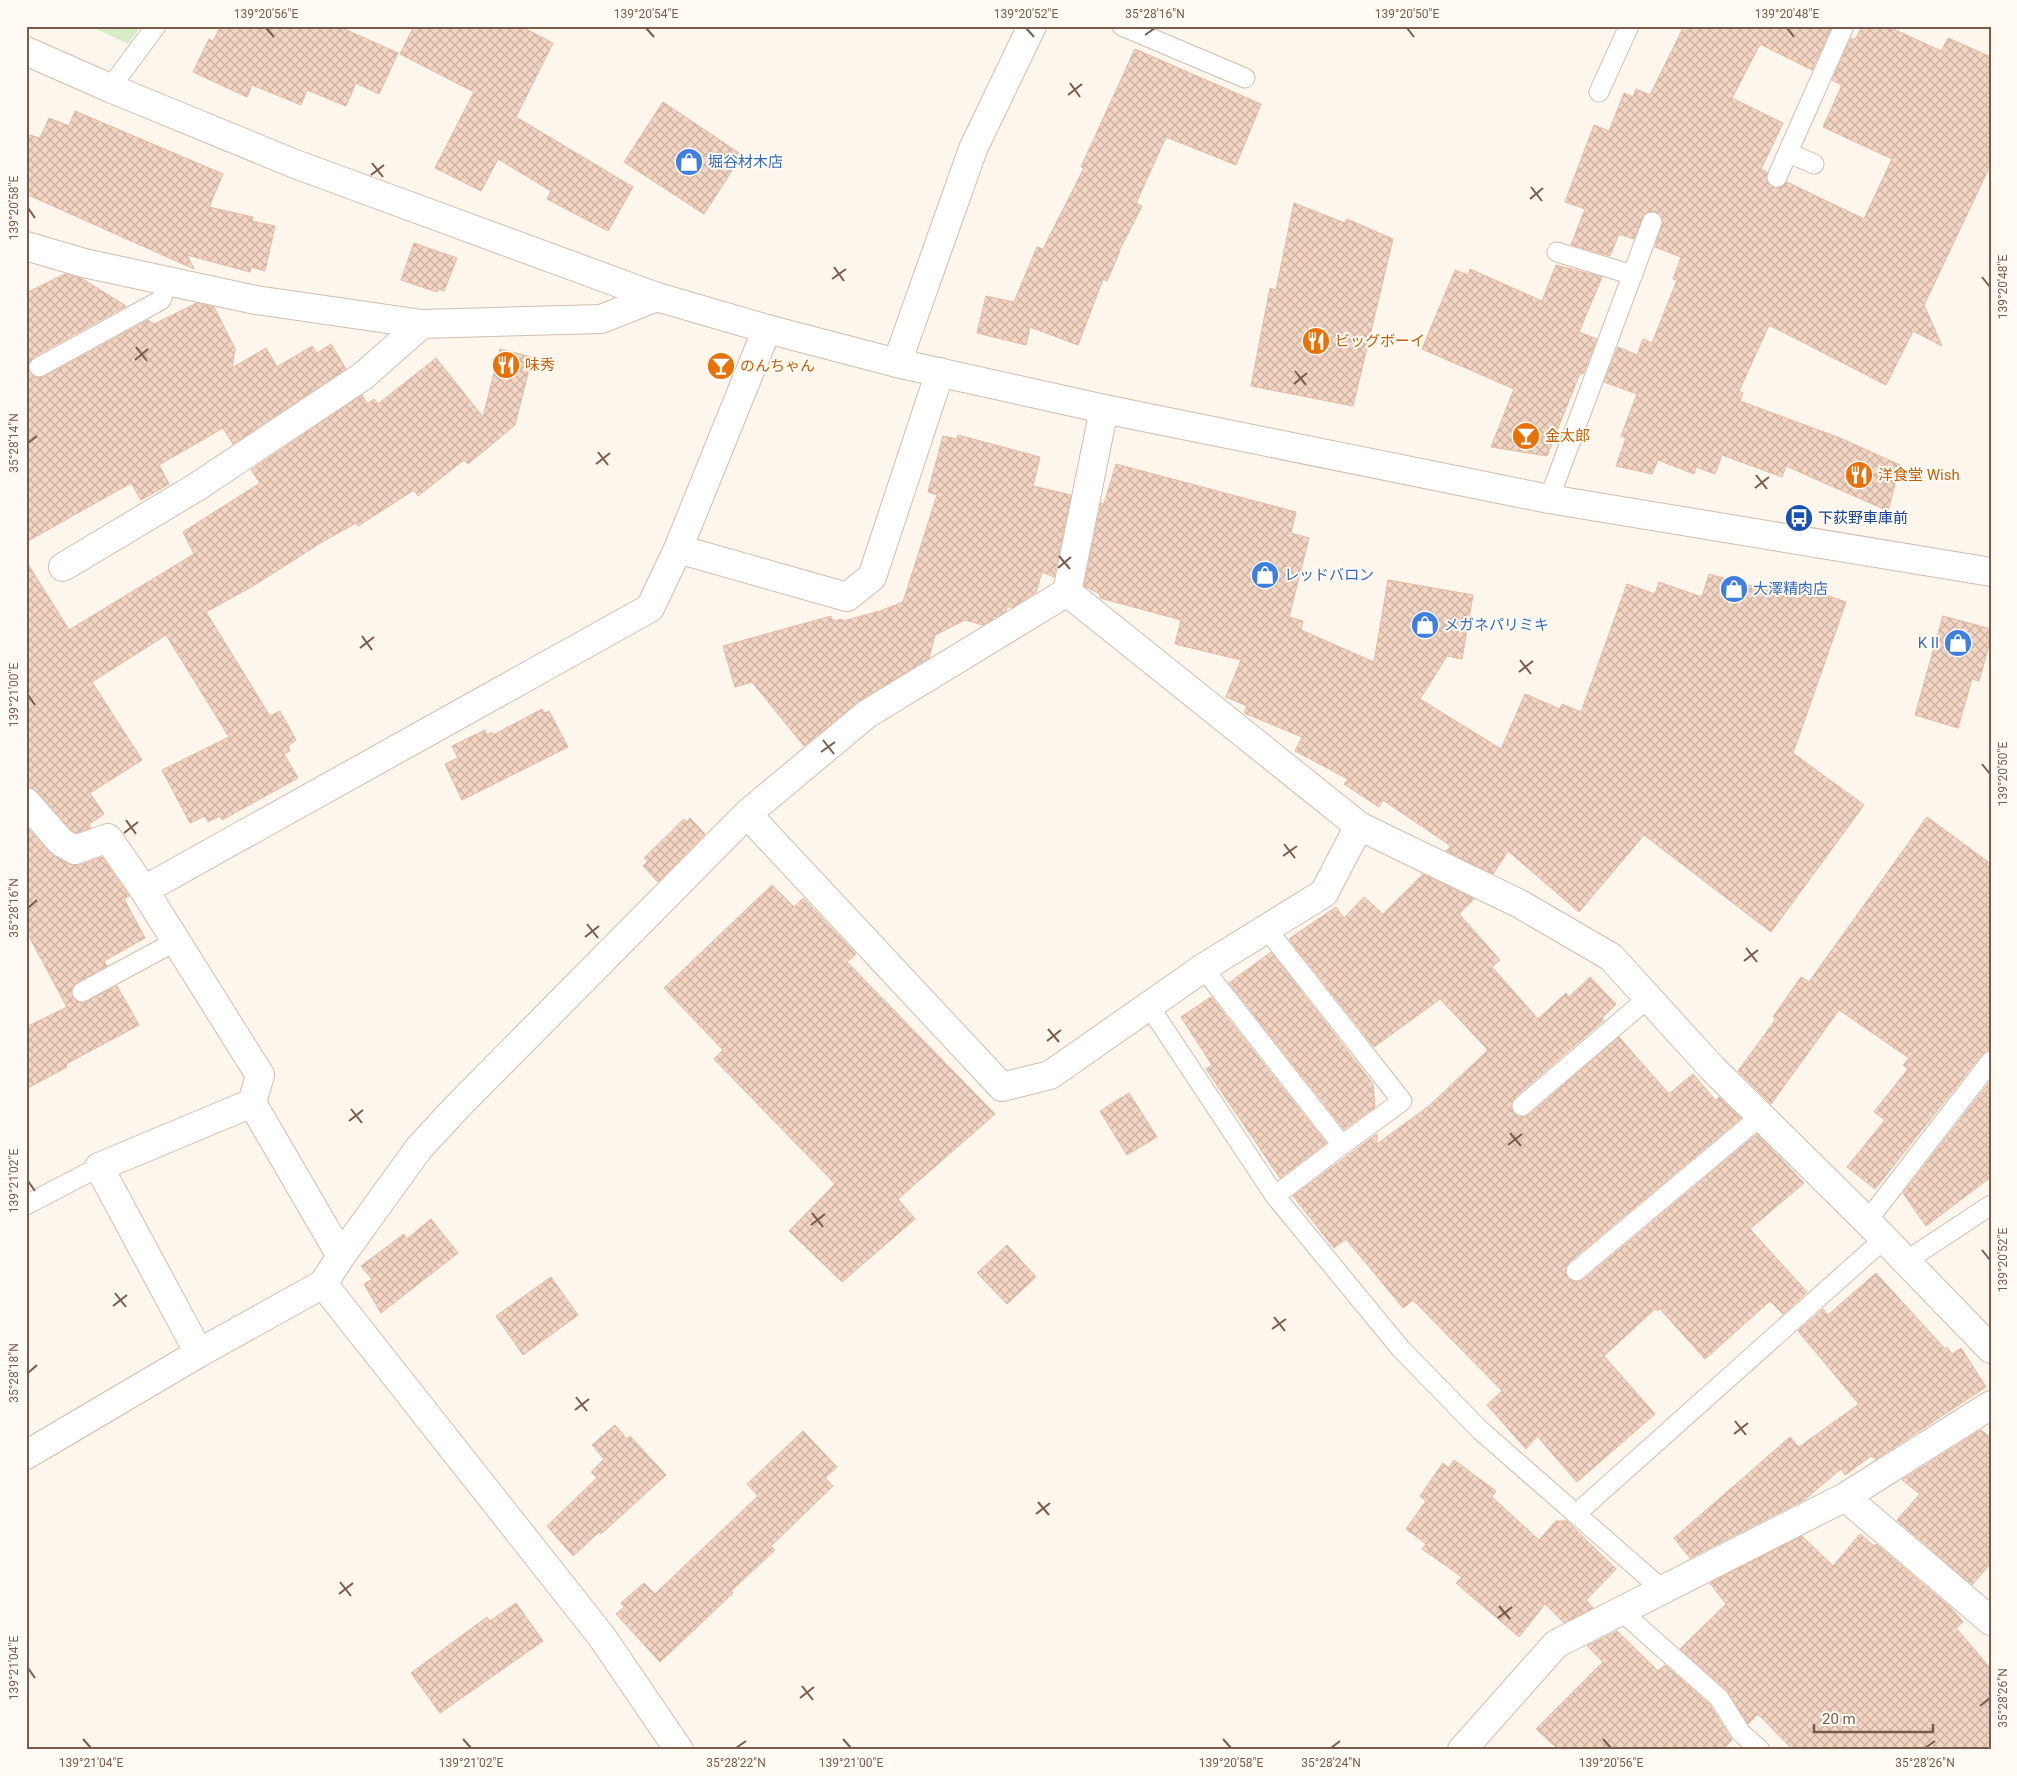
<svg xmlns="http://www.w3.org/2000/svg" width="2017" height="1776" viewBox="0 0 2017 1776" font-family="Roboto,'Noto Sans JP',sans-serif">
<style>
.green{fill:#d8ecc9}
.building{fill:url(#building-cross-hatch);stroke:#e6bba3}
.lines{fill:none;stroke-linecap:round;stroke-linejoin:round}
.service-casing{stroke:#d1beb0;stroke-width:21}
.minor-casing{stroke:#d1beb0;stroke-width:30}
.tertiary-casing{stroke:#d1beb0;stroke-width:30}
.service{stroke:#fff;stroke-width:19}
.minor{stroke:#fff;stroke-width:28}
.tertiary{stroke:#fff;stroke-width:28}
.ticks{fill:none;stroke:#7a5c4d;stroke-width:2}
.labels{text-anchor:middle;stroke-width:4;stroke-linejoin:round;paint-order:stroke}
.shop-label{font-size:15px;fill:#366cbe;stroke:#fffaf3;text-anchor:start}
.food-label{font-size:15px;fill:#c56008;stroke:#fffaf3;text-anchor:start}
.transit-label{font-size:15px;fill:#164399;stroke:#fffaf3;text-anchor:start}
.neatline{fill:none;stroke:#7a5c4d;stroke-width:2}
.ticks-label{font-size:12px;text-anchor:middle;fill:#7a5c4d}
</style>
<defs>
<pattern id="building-cross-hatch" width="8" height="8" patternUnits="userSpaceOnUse" patternTransform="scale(1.25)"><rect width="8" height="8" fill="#f3d5c3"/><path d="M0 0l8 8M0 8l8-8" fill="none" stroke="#cab0a1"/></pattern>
</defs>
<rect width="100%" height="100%" fill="#fdf6ec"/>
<path class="green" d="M90 26H141L128 44Z"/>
<path class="building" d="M221 26H338L398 53 379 94 356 83 346 106 307 90 301 105 252 85 247 97 193 72 209 39 213 41Z
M414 26H520L553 43 516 117 633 187 608 231 547 199 551 191 498 159 481 191 435 168 474 92 400 54Z
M1684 26H1827L1831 28 1812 70 1760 44 1732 98 1783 123 1761 169 1767 172 1768 184 1779 188 1787 182 1864 219 1892 159 1823 127 1842 85 1832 80 1851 38 1855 40 1862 26H1887L1941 51 1948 38 1991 57V164L1924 305 1942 346 1913 331 1886 385 1769 325 1739 391 1743 393 1740 401 1840 438 1900 465 1888 511 1786 466 1782 477 1722 455 1715 474 1696 467 1694 474 1658 460 1652 474 1616 466 1626 438 1621 436 1637 394 1604 382 1618 347 1637 355 1643 339 1652 343 1677 280 1673 279 1681 257 1655 247 1663 221 1655 211 1644 214 1634 239 1619 234 1610 256 1571 245 1585 209 1565 202 1594 125 1609 131 1624 93 1633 97 1636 89 1650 95Z
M1135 49 1261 104 1236 165 1166 137 1136 203 1142 206 1119 251H1120L1107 281 1103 279 1078 345 1030 327 1026 345 977 333 986 296 1014 302 1037 247 1043 249 1084 168 1081 167Z
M663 102 742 155 704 214 624 162Z
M75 111 223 174 209 207 253 217 252 221 275 226 265 271 251 267 250 272 187 255 194 269 26 194V134L40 138 49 118 69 126Z
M1294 203 1345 223 1347 219 1393 239 1353 406 1251 386 1270 288 1276 290Z
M414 243 457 258 444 291 438 289 437 292 401 280Z
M1556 265 1602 277 1579 332 1597 339 1583 374 1580 373 1547 456 1491 447 1514 389 1422 349 1455 270 1468 275 1470 269 1542 301Z
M65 274 81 278 126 306 33 357 28 367 34 377H44L148 320 154 324 197 303 214 307 235 349 232 368 266 348 277 367 312 346 317 353 331 344 346 369 233 444 223 428 159 465 169 484 141 500 131 483 26 542V293Z
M500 349 532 357 515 425 468 464 464 460 418 496 414 490 358 526 356 523 322 542 253 586 206 612 270 716 280 711 296 740 288 746 290 751 284 754 298 778 222 820 220 816 208 822 205 816 190 823 162 770 229 737 166 635 92 682 142 760 90 793 104 814 89 824 91 828 76 833 71 830 38 792 26 787V561L69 630 194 554 183 532 260 483 251 470 362 395 367 404 374 399 378 404 436 358 483 417Z
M958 435 1040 457 1033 486 1071 495 1054 577 1042 572 1036 592 1012 608 1007 606 1006 611 997 617 993 616V619L983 625 965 620 935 635 929 658 859 701 804 746 752 682 735 687 723 646 831 616 833 621 842 619 843 621 880 611 903 602 937 495 928 492 943 436 957 439Z
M1116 464 1296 512 1291 533 1309 538 1289 617 1303 621 1301 630 1374 662 1388 580 1473 595 1462 659 1447 656 1420 699 1501 749 1525 694 1560 709 1562 704 1581 712 1627 584 1655 594 1659 582 1702 597 1709 574 1799 599 1803 587 1846 602 1793 753 1864 805 1771 932 1644 835 1579 912 1508 851 1493 874 1446 851 1451 846 1383 800 1379 807 1344 784 1348 779 1295 751 1302 737 1244 713 1247 706 1226 697 1241 660 1175 644 1181 620 1100 598V594L1084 586 1101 503 1104 504Z
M1943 616 1991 629V638L1979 681 1972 679 1958 728 1915 715Z
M542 709 545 713 549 711 568 747 462 800 445 764 458 758 452 746 485 730 487 735 492 732 493 735Z
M1927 817 1991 864V1050L1982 1054 1875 1189 1847 1167 1885 1120 1874 1112 1908 1069 1903 1065 1909 1058 1839 1010 1771 1104 1738 1071 1776 1019 1773 1017 1801 977 1809 982Z
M690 818 705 834 658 882 643 866 648 861 644 858 684 819 687 822Z
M26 826 49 852 68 864 80 865 102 857 129 896 124 899 145 938 104 961 107 966 77 982 71 991 76 1001 82 1003 117 986 139 1025 66 1064 67 1067 26 1089V1027L67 1007 26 931Z
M1423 874 1474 899 1459 914 1500 960 1492 967 1538 1019 1566 993 1569 997 1590 977 1616 1004 1602 1018 1604 1020 1515 1097 1511 1108 1514 1114 1524 1117 1529 1115 1619 1037 1669 1094 1693 1074 1716 1101 1719 1097 1741 1118 1569 1262 1565 1272 1568 1279 1577 1282 1583 1280 1757 1134 1804 1183 1750 1229 1807 1292 1783 1314 1770 1301 1705 1359 1660 1309 1657 1311 1655 1309 1604 1356 1655 1414 1577 1482 1537 1436 1526 1449 1487 1405 1502 1391 1413 1300 1403 1308 1346 1239 1334 1248 1293 1196 1377 1134V1144L1429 1106 1488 1050 1440 999 1374 1047 1289 939 1336 907 1344 918 1364 897 1383 914Z
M772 885 794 907 803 898 856 954 847 962 995 1114 898 1199 915 1219 842 1282 789 1231 835 1184 714 1059 723 1050 664 988Z
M1271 952 1373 1084 1375 1107 1344 1129 1229 983Z
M1211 997 1326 1143 1280 1178 1206 1069 1212 1065 1181 1017Z
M1991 1080V1177L1926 1226 1903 1193Z
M1129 1093 1157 1137 1127 1155 1100 1111Z
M431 1219 458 1253 381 1313 364 1284 372 1279 361 1266 404 1234 407 1239Z
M1007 1245 1036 1277 1007 1304 977 1273Z
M1876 1273 1945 1349 1947 1347 1952 1354 1961 1348 1986 1387 1876 1459 1871 1456 1845 1475 1841 1469 1804 1500 1690 1558 1674 1538 1790 1437 1799 1447 1859 1404 1798 1331 1823 1309 1828 1315Z
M551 1277 578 1315 523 1355 496 1316Z
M615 1425 627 1439 630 1436 666 1475 601 1534 599 1532 573 1556 547 1526 597 1478 591 1472 604 1459 592 1445Z
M1981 1430 1991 1438V1563L1972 1585 1897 1520 1920 1494 1902 1480Z
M803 1431 837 1467 825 1478 833 1486 771 1546 775 1550 731 1591 733 1593 660 1662 616 1614 624 1607 621 1603 644 1583 655 1594 700 1551 758 1496 747 1484Z
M1454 1460 1496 1491 1492 1497 1539 1540 1556 1521H1567L1616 1569 1586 1600 1593 1608 1564 1623 1545 1604 1519 1637 1456 1583 1462 1577 1422 1549 1426 1544 1406 1529 1426 1501 1420 1496 1443 1463 1449 1468Z
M1860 1534 1874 1546 1876 1544 1952 1609 1963 1622 1956 1628 1991 1669V1750H1793L1758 1714 1748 1724 1727 1690 1680 1649 1726 1604 1710 1583 1802 1536 1833 1566Z
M516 1603 543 1641 440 1713 411 1673 487 1617 490 1621Z
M1617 1631 1658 1671 1665 1665 1710 1705 1732 1740 1723 1750H1559L1536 1729 1603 1662 1587 1646Z"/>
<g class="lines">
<defs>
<path id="service" d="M1122 26 1245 78
M110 88 156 26
M1599 92 1629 26
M1789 153 1814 164
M1777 177 1844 26
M1557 252 1633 275
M39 367 161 300 168 281
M1549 499 1652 222
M1203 968 1342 1145 1402 1101 1266 928
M82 992 176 941
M1149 1006 1275 1196 1401 1349 1480 1430 1664 1591
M1522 1106 1648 998
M1275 1196 1342 1145
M26 1205 99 1167
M1867 1221 1991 1061
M1906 1261 1991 1205
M1576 1271 1761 1116
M1576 1514 1884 1239
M1621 1611 1719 1698 1741 1733 1760 1750"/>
<path id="minor" d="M26 246 84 263 256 300 422 324 601 319 657 297
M767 329 678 549 847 597 872 577 940 372
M897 363 973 149 1032 26
M63 567 195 488 363 376 422 324
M1067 592 1359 826 1520 904 1611 957 1712 1068 1867 1221 1991 1349
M26 802 61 842 75 850 108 838 144 890 260 1075 252 1103 341 1256
M747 814 1002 1087 1050 1075 1203 968 1324 893 1359 826
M144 890 650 608 678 549
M323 1284 602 1637 679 1750
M199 1353 99 1167 252 1103
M26 1455 199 1353 323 1284 341 1256 419 1148 457 1107 747 814 867 714 1067 592 1104 409
M1845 1497 1991 1621
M1462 1750 1556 1644 1845 1497 1991 1405"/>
<path id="tertiary" d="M26 51 110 88 295 164 657 297 767 329 897 363 1104 409 1549 499 1991 572"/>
</defs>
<use href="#service" class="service-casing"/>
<use href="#minor" class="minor-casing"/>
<use href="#tertiary" class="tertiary-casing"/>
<use href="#service" class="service"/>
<use href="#minor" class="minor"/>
<use href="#tertiary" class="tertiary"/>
</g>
<path class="ticks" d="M266 28 274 37M646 28 654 37M1026 28 1034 37M1407 28 1414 37M1787 28 1794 37M1145 35 1155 28M1070 83 1080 97M1068 95 1082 84M372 163 383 177M371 175 384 165M1531 187 1542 201M1530 199 1543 188M28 208 35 218M834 267 844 281M1982 277 1990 287M832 279 846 269M136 347 147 361M135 360 148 349M1295 371 1306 385M1294 384 1307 373M28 443 37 436M598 452 608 465M596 464 610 453M1756 475 1767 489M1755 488 1769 477M1059 556 1070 569M1058 568 1071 557M362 636 372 650M360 648 374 637M1520 660 1531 674M1519 672 1533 661M28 695 35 705M823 740 834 754M821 752 835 742M1982 764 1990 774M126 820 136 834M124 833 138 822M1284 844 1295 858M1283 856 1297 846M28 908 37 900M587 924 598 938M585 937 599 926M1746 948 1757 962M1744 961 1758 950M1048 1029 1059 1042M1047 1041 1061 1030M351 1109 362 1123M349 1121 363 1110M1510 1133 1521 1146M1508 1145 1522 1134M28 1181 35 1191M812 1213 823 1227M811 1225 825 1214M1982 1250 1990 1260M115 1293 126 1307M113 1306 127 1295M1274 1317 1285 1331M1272 1329 1286 1319M28 1373 37 1365M576 1397 587 1411M575 1410 589 1399M1735 1421 1746 1435M1734 1434 1748 1423M1038 1502 1049 1515M1036 1514 1050 1503M340 1582 351 1596M339 1594 353 1583M1499 1606 1510 1619M1498 1618 1512 1607M28 1668 35 1678M802 1686 813 1700M800 1698 814 1687M1980 1706 1990 1698M83 1739 91 1748M463 1739 471 1748M843 1739 851 1748M1223 1739 1231 1748M1603 1739 1611 1748M736 1748 746 1741M1331 1748 1340 1741M1925 1748 1935 1741"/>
<defs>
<symbol id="shop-disc" viewBox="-11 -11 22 22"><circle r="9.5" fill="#3f7fe0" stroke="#fffaf3"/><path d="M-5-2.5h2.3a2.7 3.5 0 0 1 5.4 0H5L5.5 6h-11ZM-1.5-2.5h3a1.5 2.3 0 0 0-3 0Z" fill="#fff"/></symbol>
<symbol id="restaurant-disc" viewBox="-11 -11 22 22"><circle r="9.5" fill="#e8710a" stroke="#fffaf3"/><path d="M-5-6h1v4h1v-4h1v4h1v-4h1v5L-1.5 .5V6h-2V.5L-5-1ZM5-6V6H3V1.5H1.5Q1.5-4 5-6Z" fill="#fff"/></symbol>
<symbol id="bar-disc" viewBox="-11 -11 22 22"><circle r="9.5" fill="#e8710a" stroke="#fffaf3"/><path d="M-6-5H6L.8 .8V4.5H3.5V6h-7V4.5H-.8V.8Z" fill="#fff"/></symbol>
<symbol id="bus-disc" viewBox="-11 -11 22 22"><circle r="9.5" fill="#1a4fb4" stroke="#fffaf3"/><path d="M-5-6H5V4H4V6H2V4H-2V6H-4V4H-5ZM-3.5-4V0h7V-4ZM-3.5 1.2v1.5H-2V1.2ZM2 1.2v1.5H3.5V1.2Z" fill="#fff"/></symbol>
</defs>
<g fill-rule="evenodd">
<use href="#shop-disc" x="673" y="146" width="32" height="32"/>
<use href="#restaurant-disc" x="1300" y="325" width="32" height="32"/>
<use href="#restaurant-disc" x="490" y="349" width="32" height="32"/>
<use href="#bar-disc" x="705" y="350" width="32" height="32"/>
<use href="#bar-disc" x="1510" y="420" width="32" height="32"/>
<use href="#restaurant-disc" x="1843" y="459" width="32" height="32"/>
<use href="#bus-disc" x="1783" y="502" width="32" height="32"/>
<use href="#shop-disc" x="1249" y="559" width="32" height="32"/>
<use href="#shop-disc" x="1718" y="573" width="32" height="32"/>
<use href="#shop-disc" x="1409" y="609" width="32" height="32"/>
<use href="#shop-disc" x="1942" y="627" width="32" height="32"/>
</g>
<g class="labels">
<g class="shop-label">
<text x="708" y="167">堀谷材木店</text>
<text x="1284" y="580">レッドバロン</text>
<text x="1753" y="594">大澤精肉店</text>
<text x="1444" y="630">メガネパリミキ</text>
<text x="1939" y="648" text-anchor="end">K II</text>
</g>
<g class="food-label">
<text x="1335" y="346">ビッグボーイ</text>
<text x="525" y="370">味秀</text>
<text x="740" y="371">のんちゃん</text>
<text x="1545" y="441">金太郎</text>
<text x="1878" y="480">洋食堂 Wish</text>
</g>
<g class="transit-label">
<text x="1818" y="523">下荻野車庫前</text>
</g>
</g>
<rect width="2017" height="1776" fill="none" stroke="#fffaf3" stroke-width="55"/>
<path d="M1814 1724v8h119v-8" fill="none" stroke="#7a5c4d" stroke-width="2.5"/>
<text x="1822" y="1724" font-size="15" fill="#7a5c4d" stroke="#fffaf3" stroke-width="4" paint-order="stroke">20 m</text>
<rect x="28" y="28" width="1962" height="1720" class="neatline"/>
<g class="ticks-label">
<text x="266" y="18">139°20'56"E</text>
<text x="646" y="18">139°20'54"E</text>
<text x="1026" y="18">139°20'52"E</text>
<text x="1155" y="18">35°28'16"N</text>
<text x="1407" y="18">139°20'50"E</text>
<text x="1787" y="18">139°20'48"E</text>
<text transform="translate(14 208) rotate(-90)" y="4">139°20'58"E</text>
<text transform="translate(2003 287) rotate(-90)" y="4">139°20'48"E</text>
<text transform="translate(14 443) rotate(-90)" y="4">35°28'14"N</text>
<text transform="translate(14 695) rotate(-90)" y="4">139°21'00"E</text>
<text transform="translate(2003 774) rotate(-90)" y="4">139°20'50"E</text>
<text transform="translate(14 908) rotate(-90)" y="4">35°28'16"N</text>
<text transform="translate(14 1181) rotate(-90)" y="4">139°21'02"E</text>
<text transform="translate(2003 1260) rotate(-90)" y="4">139°20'52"E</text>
<text transform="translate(14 1373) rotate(-90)" y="4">35°28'18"N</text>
<text transform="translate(14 1668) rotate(-90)" y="4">139°21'04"E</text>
<text transform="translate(2003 1698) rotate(-90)" y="4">35°28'26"N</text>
<text x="91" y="1767">139°21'04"E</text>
<text x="471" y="1767">139°21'02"E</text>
<text x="736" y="1767">35°28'22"N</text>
<text x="851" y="1767">139°21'00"E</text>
<text x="1231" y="1767">139°20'58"E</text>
<text x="1331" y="1767">35°28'24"N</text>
<text x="1611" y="1767">139°20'56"E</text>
<text x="1925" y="1767">35°28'26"N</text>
</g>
</svg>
